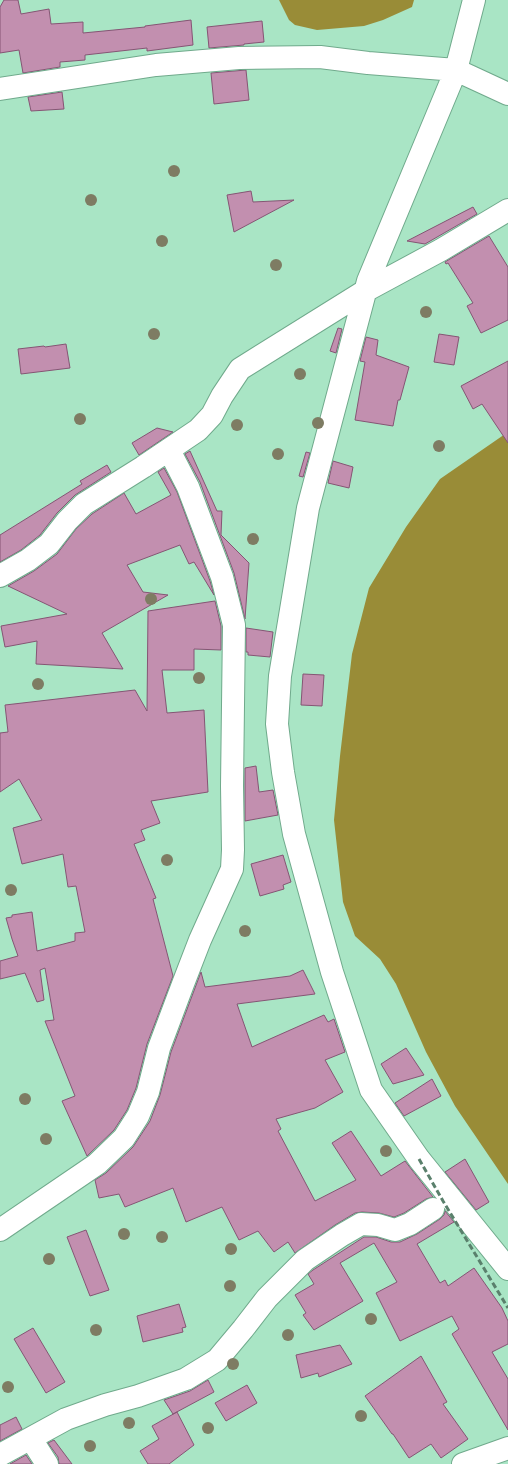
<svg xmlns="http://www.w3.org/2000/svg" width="508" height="1464" viewBox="0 0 508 1464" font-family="Arial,sans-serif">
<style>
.water{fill:#998c37}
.building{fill:#c28faf;stroke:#855574}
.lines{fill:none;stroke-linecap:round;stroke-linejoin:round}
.minor-casing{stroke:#70aa8c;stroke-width:24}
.minor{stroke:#fff;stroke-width:22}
.rail{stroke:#5a806c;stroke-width:3;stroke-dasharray:6 3;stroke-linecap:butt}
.tree{fill:#7e7c63}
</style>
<rect width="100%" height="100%" fill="#a9e5c5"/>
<path class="water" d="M279 0H414L412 7 383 20 364 26 317 30 295 25 289 20Z
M508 432V1184L455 1106 426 1052 396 984 380 959 355 936 343 902 334 820 340 756 352 654 369 588 406 527 440 479Z"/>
<path class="building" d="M4 0H18L21 14 49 9 51 24 83 22V33L145 27V26L191 20 193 45 147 51V48L85 55V60L60 62V67L23 73 19 50 0 53V7Z
M262 21 264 42 244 44V45L209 48 207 27Z
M246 70 249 100 214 104 211 73Z
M62 92 64 109 31 111 28 97Z
M251 191 253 202 294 200 234 232 227 195Z
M473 207 477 214 425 244 407 241Z
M489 236 508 267V320L481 333 467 306 473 303 448 263 446 264 445 262Z
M338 328 342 329 336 353 330 351Z
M439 334 459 337 454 365 434 362Z
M366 337 378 340 376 355 409 367 400 400H398L393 426 355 420 365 362 360 361Z
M66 344 70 368 21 374 18 349 44 346 45 347Z
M508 361V443L482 404 473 409 461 386Z
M157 428 173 432 139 455 132 443Z
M190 451 217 511H222L221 535 249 563 245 619 234 573 200 482 185 454Z
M306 452 310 453 303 477 299 476Z
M333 461 353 467 349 488 328 483Z
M107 465 111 472 75 495 57 513 40 535 21 550 0 562V535L82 484 80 481Z
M164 468 177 492 210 581 214 595 194 562 189 564 180 545 127 565 143 592 168 595 102 633 123 669 36 664 37 641 5 647 1 626 67 614 8 586 34 571 57 554 76 529 92 514 124 493 136 514 171 495 158 472Z
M215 601 221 626V650L194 649V670H162L167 713 204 710 208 792 151 801 160 823 141 830 145 840 134 844 156 898 153 899 173 976 147 1044 136 1088 127 1110 114 1130 87 1156 62 1101 75 1096 45 1021 54 1020 45 968 40 970 44 1000 37 1002 25 973 0 979V961L18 956 12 939 6 918 12 917V915L32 912 37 951 75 941V933L85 932 76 886 68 887 63 854 22 864 13 828 42 820 19 779 0 792V733L8 732 5 705 135 690 147 711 148 611Z
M246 628 273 632 270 657 248 655V652H246Z
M303 674 324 675 322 706 301 705Z
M256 766 259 792 273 790 278 815 245 821V768Z
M283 855 291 882 283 885 284 889 260 896 251 864Z
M303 970 315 994 237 1004 252 1047 324 1015 328 1022 334 1019 345 1052 325 1060 343 1092 315 1108 276 1119 281 1129 278 1131 315 1201 356 1180 332 1143 351 1131 381 1176 405 1161 433 1197 426 1199 404 1213 394 1217 379 1213 362 1212 355 1213 335 1225 295 1253 288 1242 274 1252 258 1231 239 1240 222 1207 186 1222 173 1188 125 1207 119 1194 99 1198 95 1180 106 1173 133 1147 150 1121 160 1095 171 1052 201 972 205 987 290 976Z
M406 1048 424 1075 393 1084 381 1064Z
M432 1079 441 1096 404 1116 395 1103Z
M465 1159 489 1202 476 1210 445 1172Z
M445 1211 454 1222 417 1244 440 1283 445 1280 448 1286 474 1268 502 1308 508 1321V1344L492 1352 508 1379V1430L452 1334 459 1329 452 1316 400 1341 376 1293 397 1282 374 1243 340 1263 363 1301 314 1330 303 1315 306 1313 295 1295 314 1284 308 1274 313 1270 364 1237H376L391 1242H400L417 1234 440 1219 444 1215Z
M86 1230 109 1290 90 1296 67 1237Z
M179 1304 186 1327 182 1328 183 1332 143 1342 137 1316Z
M33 1328 65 1382 46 1393 14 1339Z
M340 1345 352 1364 319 1377 318 1373 301 1378 296 1355Z
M421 1356 447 1402 443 1404 468 1439 441 1458 431 1444 409 1458 393 1434H392L365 1396Z
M208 1380 214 1392 173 1414 164 1400 190 1391Z
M247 1385 257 1403 226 1421 215 1403Z
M177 1412 194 1445 169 1464H148L140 1451 159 1439 152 1426Z
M16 1417 22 1429 0 1441V1425Z
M54 1440 72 1464H59L58 1457 48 1443Z
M26 1455 32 1464H10Z"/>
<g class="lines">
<defs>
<path id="minor" d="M474 0 456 70 368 281 308 508 280 676 277 724 283 772 294 834 332 972 371 1090 419 1159 508 1269
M0 89 156 65 239 58 320 57 368 63 456 70 508 94
M0 576 28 560 49 544 67 521 84 504 143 467 198 430 212 415 222 396 240 369 365 291 441 250 508 210
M0 1230 97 1164 124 1138 138 1116 148 1092 159 1048 183 984 200 940 232 869 233 850 232 786 234 625 222 577 188 487 169 450
M31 1439 47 1464
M0 1455 66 1419 105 1405 138 1396 186 1379 217 1360 243 1329 267 1298 305 1260 342 1235 361 1224 378 1225 395 1230 410 1224 433 1209
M463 1464 508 1448"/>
</defs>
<use href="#minor" class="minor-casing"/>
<use href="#minor" class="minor"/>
<path class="rail" d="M419 1159 443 1201 508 1308"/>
</g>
<g class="tree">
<circle cx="174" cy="171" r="6"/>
<circle cx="91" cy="200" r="6"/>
<circle cx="162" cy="241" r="6"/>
<circle cx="276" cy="265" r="6"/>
<circle cx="426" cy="312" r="6"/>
<circle cx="154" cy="334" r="6"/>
<circle cx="300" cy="374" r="6"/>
<circle cx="80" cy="419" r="6"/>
<circle cx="318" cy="423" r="6"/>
<circle cx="237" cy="425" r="6"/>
<circle cx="439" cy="446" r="6"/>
<circle cx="278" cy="454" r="6"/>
<circle cx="253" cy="539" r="6"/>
<circle cx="151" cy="599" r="6"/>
<circle cx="199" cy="678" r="6"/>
<circle cx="38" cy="684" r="6"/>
<circle cx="167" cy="860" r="6"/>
<circle cx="11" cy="890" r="6"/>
<circle cx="245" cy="931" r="6"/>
<circle cx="25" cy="1099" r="6"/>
<circle cx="46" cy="1139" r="6"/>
<circle cx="386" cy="1151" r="6"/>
<circle cx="124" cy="1234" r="6"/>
<circle cx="162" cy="1237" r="6"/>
<circle cx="231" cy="1249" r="6"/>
<circle cx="49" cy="1259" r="6"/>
<circle cx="230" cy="1286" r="6"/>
<circle cx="371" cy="1319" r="6"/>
<circle cx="96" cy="1330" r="6"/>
<circle cx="288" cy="1335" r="6"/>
<circle cx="233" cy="1364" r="6"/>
<circle cx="8" cy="1387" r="6"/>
<circle cx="361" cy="1416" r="6"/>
<circle cx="129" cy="1423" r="6"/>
<circle cx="208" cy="1428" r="6"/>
<circle cx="90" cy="1446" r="6"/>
</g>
</svg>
